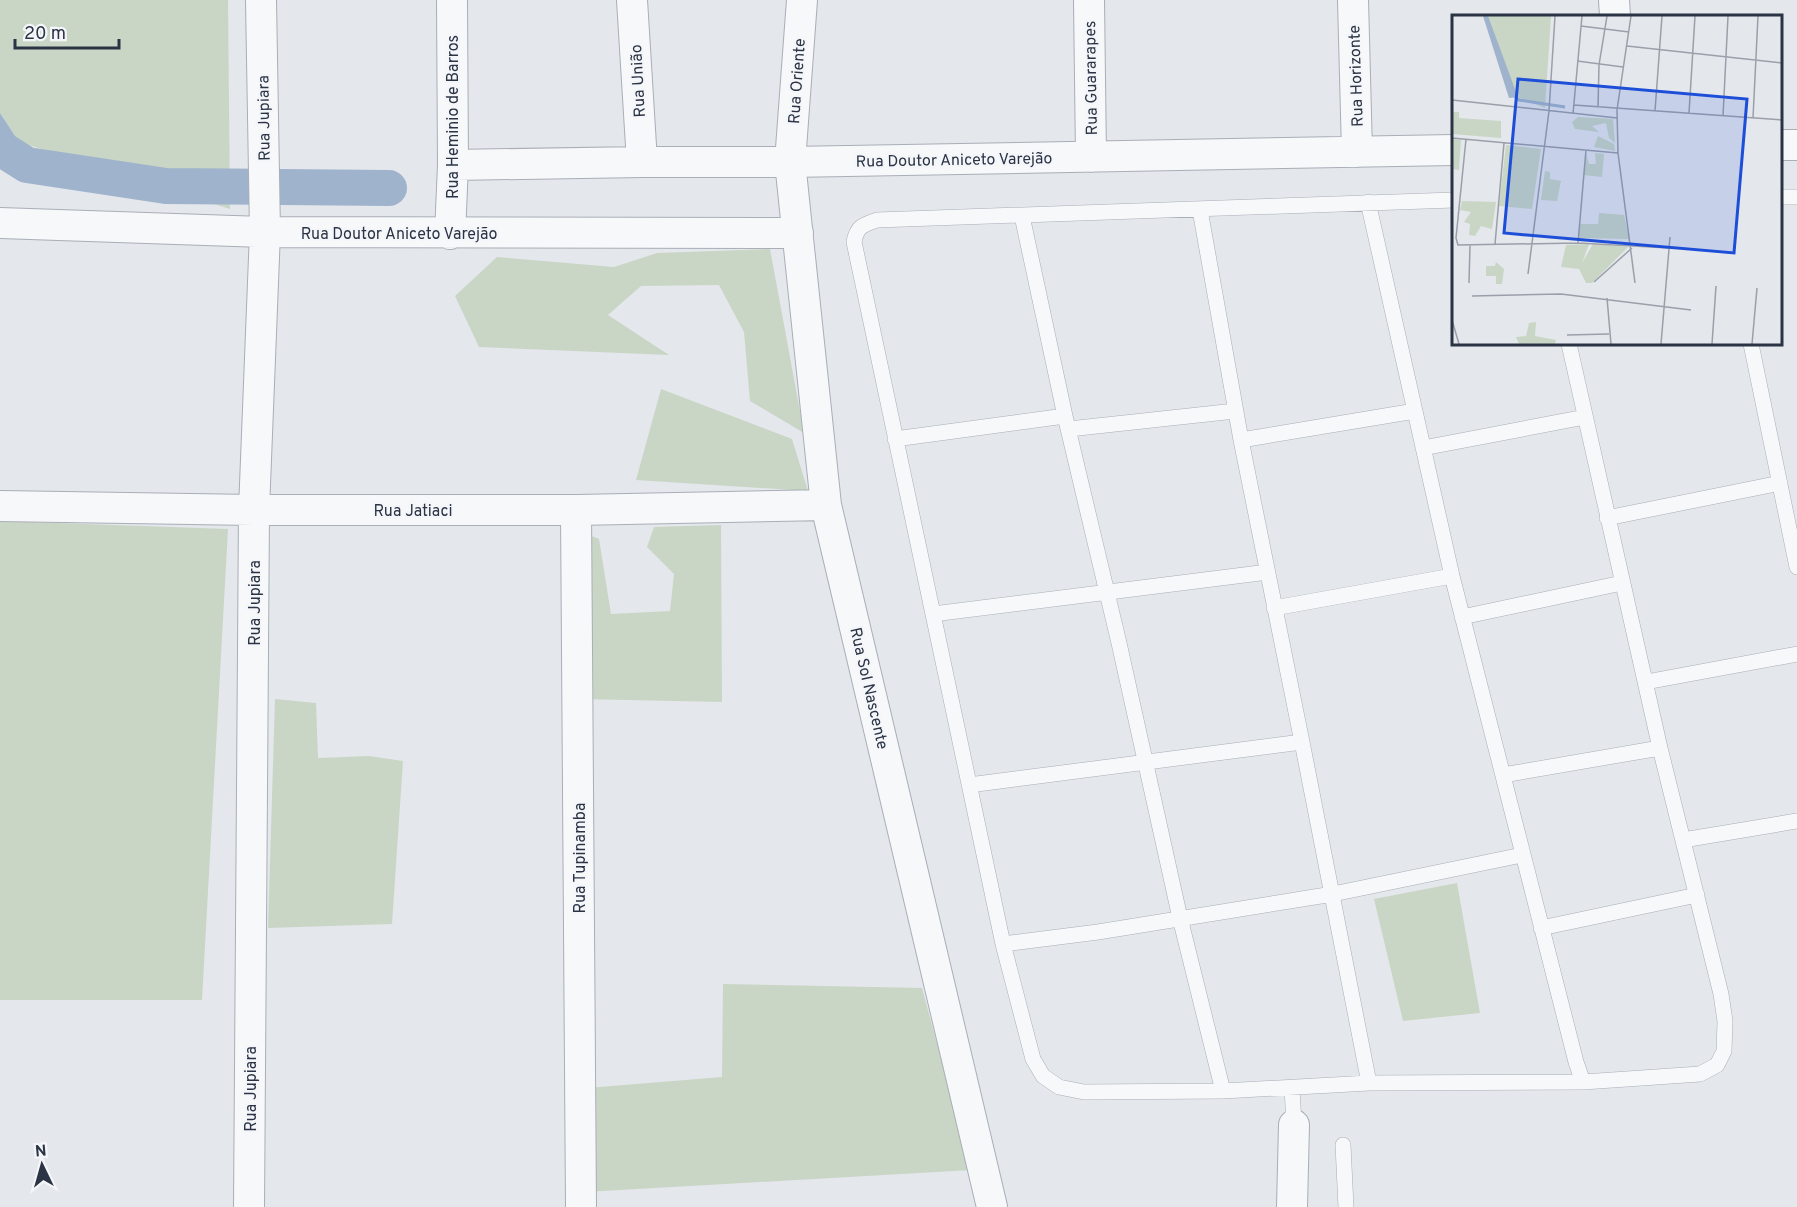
<svg xmlns="http://www.w3.org/2000/svg" width="1797" height="1207" viewBox="0 0 1797 1207" font-family="Overpass,sans-serif">
<style>
.green{fill:#c9d6c5}
.water{fill:#9fb4cc}
.lines{fill:none;stroke-linecap:round;stroke-linejoin:round}
.canal{stroke:#9fb4cc;stroke-width:36}
.lane-casing{stroke:#a9aeb7;stroke-width:16}
.street-casing{stroke:#a9aeb7;stroke-width:32}
.lane{stroke:#f7f8fa;stroke-width:15}
.street{stroke:#f7f8fa;stroke-width:30}
.labels{text-anchor:middle;stroke-width:4.5;stroke-linejoin:round;paint-order:stroke}
.street-label{font-size:16px;fill:#2b3445;stroke:#f4f6f9}
.inset-river{fill:none;stroke:#9fb4cc;stroke-width:3}
.inset-road{fill:none;stroke:#9a9fa9;stroke-width:1.5}
.view{fill:#1d4ed8;fill-opacity:0.15;stroke:#1d4ed8;stroke-width:3}
.inset-edge{fill:none;stroke:#2b3445;stroke-width:3}
</style>
<rect width="100%" height="100%" fill="#e4e7ec"/>
<path class="green" d="M0 0H228L230 209 19 142 0 113Z
M770 249 804 433 750 401 744 332 719 285 641 286 608 315 669 355 479 347 455 296 497 257 614 267 657 253Z
M661 389 792 439 808 491 636 480Z
M0 521 228 529 202 1000H0Z
M721 525 722 702 578 699 584 533 599 539 611 614 670 611 674 574 647 547 654 527Z
M275 699 316 703 318 758 369 756 403 761 392 924 268 928Z
M1457 883 1480 1013 1403 1021 1374 899Z
M723 984 922 988 971 1170 585 1192 575 1089 722 1077Z"/>
<path class="water" d="M0 113 19 142 0 146Z"/>
<g class="lines">
<path class="canal" d="M0 148 27 165 166 186 389 188"/>
<defs>
<path id="lane" d="M1780 197H1797
M1454 200 877 220C863 225 857 226 854 242L1003 944 1033 1059 1043 1076 1059 1087 1084 1092 1223 1091 1369 1083 1583 1082 1700 1074 1717 1065 1724 1051 1725 1021 1721 994 1660 748 1569 344
M1368 202 1452 576 1576 1062 1583 1082
M1200 210 1241 440 1302 742 1369 1083
M1022 216 1065 416 1119 643 1180 918 1223 1091
M1751 344 1797 567
M1069 429 1235 411
M895 439 1065 416
M1241 440 1415 411
M1423 448 1585 417
M1607 518 1780 483
M1274 608 1452 576
M933 614 1268 572
M1462 617 1622 583
M1646 682 1797 654
M1503 775 1660 748
M969 785 1302 742
M1683 840 1797 821
M1541 928 1697 895
M1003 944 1098 932 1333 894 1522 855
M1292 1088 1294 1125
M1343 1145 1346 1207"/>
<path id="street" d="M632 0 642 162
M802 0 790 162 826 505 992 1207
M1089 0 1091 157
M1353 0 1357 152
M1614 0 1615 16
M1780 145H1797
M453 165 642 162H790L1454 150
M0 223 265 232 798 233
M450 234 453 165 452 0
M0 506 254 510H576L826 505
M576 510 581 1207
M249 1207 254 510 265 232 261 0
M1292 1207 1294 1125"/>
</defs>
<use href="#lane" class="lane-casing"/>
<use href="#street" class="street-casing"/>
<use href="#lane" class="lane"/>
<use href="#street" class="street"/>
</g>
<g class="labels">
<g class="street-label">
<text transform="translate(1355 76) rotate(-92)" y="6">Rua Horizonte</text>
<text transform="translate(1090 78) rotate(-91)" y="6">Rua Guararapes</text>
<text transform="translate(637 81) rotate(-93)" y="6">Rua União</text>
<text transform="translate(796 81) rotate(-86)" y="6">Rua Oriente</text>
<text transform="translate(452 117) rotate(-90)" y="6">Rua Heminio de Barros</text>
<text transform="translate(263 118) rotate(-91)" y="6">Rua Jupiara</text>
<text transform="translate(954 159) rotate(-1)" y="6">Rua Doutor Aniceto Varejão</text>
<text x="399" y="239">Rua Doutor Aniceto Varejão</text>
<text x="413" y="516">Rua Jatiaci</text>
<text transform="translate(254 603) rotate(-90)" y="6">Rua Jupiara</text>
<text transform="translate(870 688) rotate(77)" y="6">Rua Sol Nascente</text>
<text transform="translate(579 858) rotate(-90)" y="6">Rua Tupinamba</text>
<text transform="translate(250 1089) rotate(-90)" y="6">Rua Jupiara</text>
</g>
</g>
<g transform="translate(1452 15)">
<rect width="330" height="330" fill="#e4e7ec"/>
<path d="M35 1H99L93 93 66 82ZM0 97H7V103L49 106V123L0 119ZM126 102 161 104 163 128 157 123 154 108 140 111 147 117 123 114 120 107ZM146 121 162 129 163 136 142 132ZM0 124 9 125 7 155 0 154ZM54 130 89 134 80 194 47 191ZM134 138 137 149H144L143 138 152 139 150 162 132 160ZM93 156 98 157V164L109 166 105 186 89 185ZM10 186 44 187 40 214 29 211 23 221 17 220 18 209 12 207 19 197 8 195ZM147 198 172 200 177 224 127 223V209H146ZM137 229 130 248 141 229 176 232 140 268H134L127 254 109 252 114 230ZM44 247 52 254 50 269H44V261H34V251H43ZM84 307 83 321 104 325 103 329H67L64 322 74 321 77 308Z" fill="#c9d6c5"/>
<path d="M31 1H36L66 82 57 83Z" fill="#9fb4cc"/>
<path class="inset-river" d="M59 78 67 85 113 92"/>
<path class="inset-road" d="M179 1 165 95 166 138 183 268M129 11 177 17M175 31 330 48M125 46 171 52M0 85 165 103M122 90 330 105M146 92 147 50 155 1M203 96 210 1M237 98 243 1M121 99 130 1M271 101 276 1M301 103 306 1M0 123 166 138M14 124 4 223 6 230 126 228 217 233M126 228 134 135M43 229 52 128M76 259 97 96 103 1M142 267 180 233M17 268 18 230M20 281 109 279 239 295M155 283 159 329M0 305 7 329M115 320 157 319M209 329 218 222M260 329 264 271M300 329 305 273"/>
<path class="view" d="M66 64 295 84 282 238 52 218Z"/>
<rect width="330" height="330" class="inset-edge"/>
</g>
<g transform="translate(42 1165) rotate(355)" stroke="#f4f6f9" stroke-width="4.5" paint-order="stroke">
<path d="M0-4.5L10 22L0 15L-10 22Z" fill="#2b3445"/>
<text y="-9" font-size="16" font-weight="bold" text-anchor="middle" fill="#2b3445">N</text>
</g>
<path d="M15 39v9h104v-9" fill="none" stroke="#2b3445" stroke-width="3"/>
<text x="24" y="39" font-size="18" fill="#2b3445" stroke="#f4f6f9" stroke-width="4.5" paint-order="stroke">20 m</text>
</svg>
